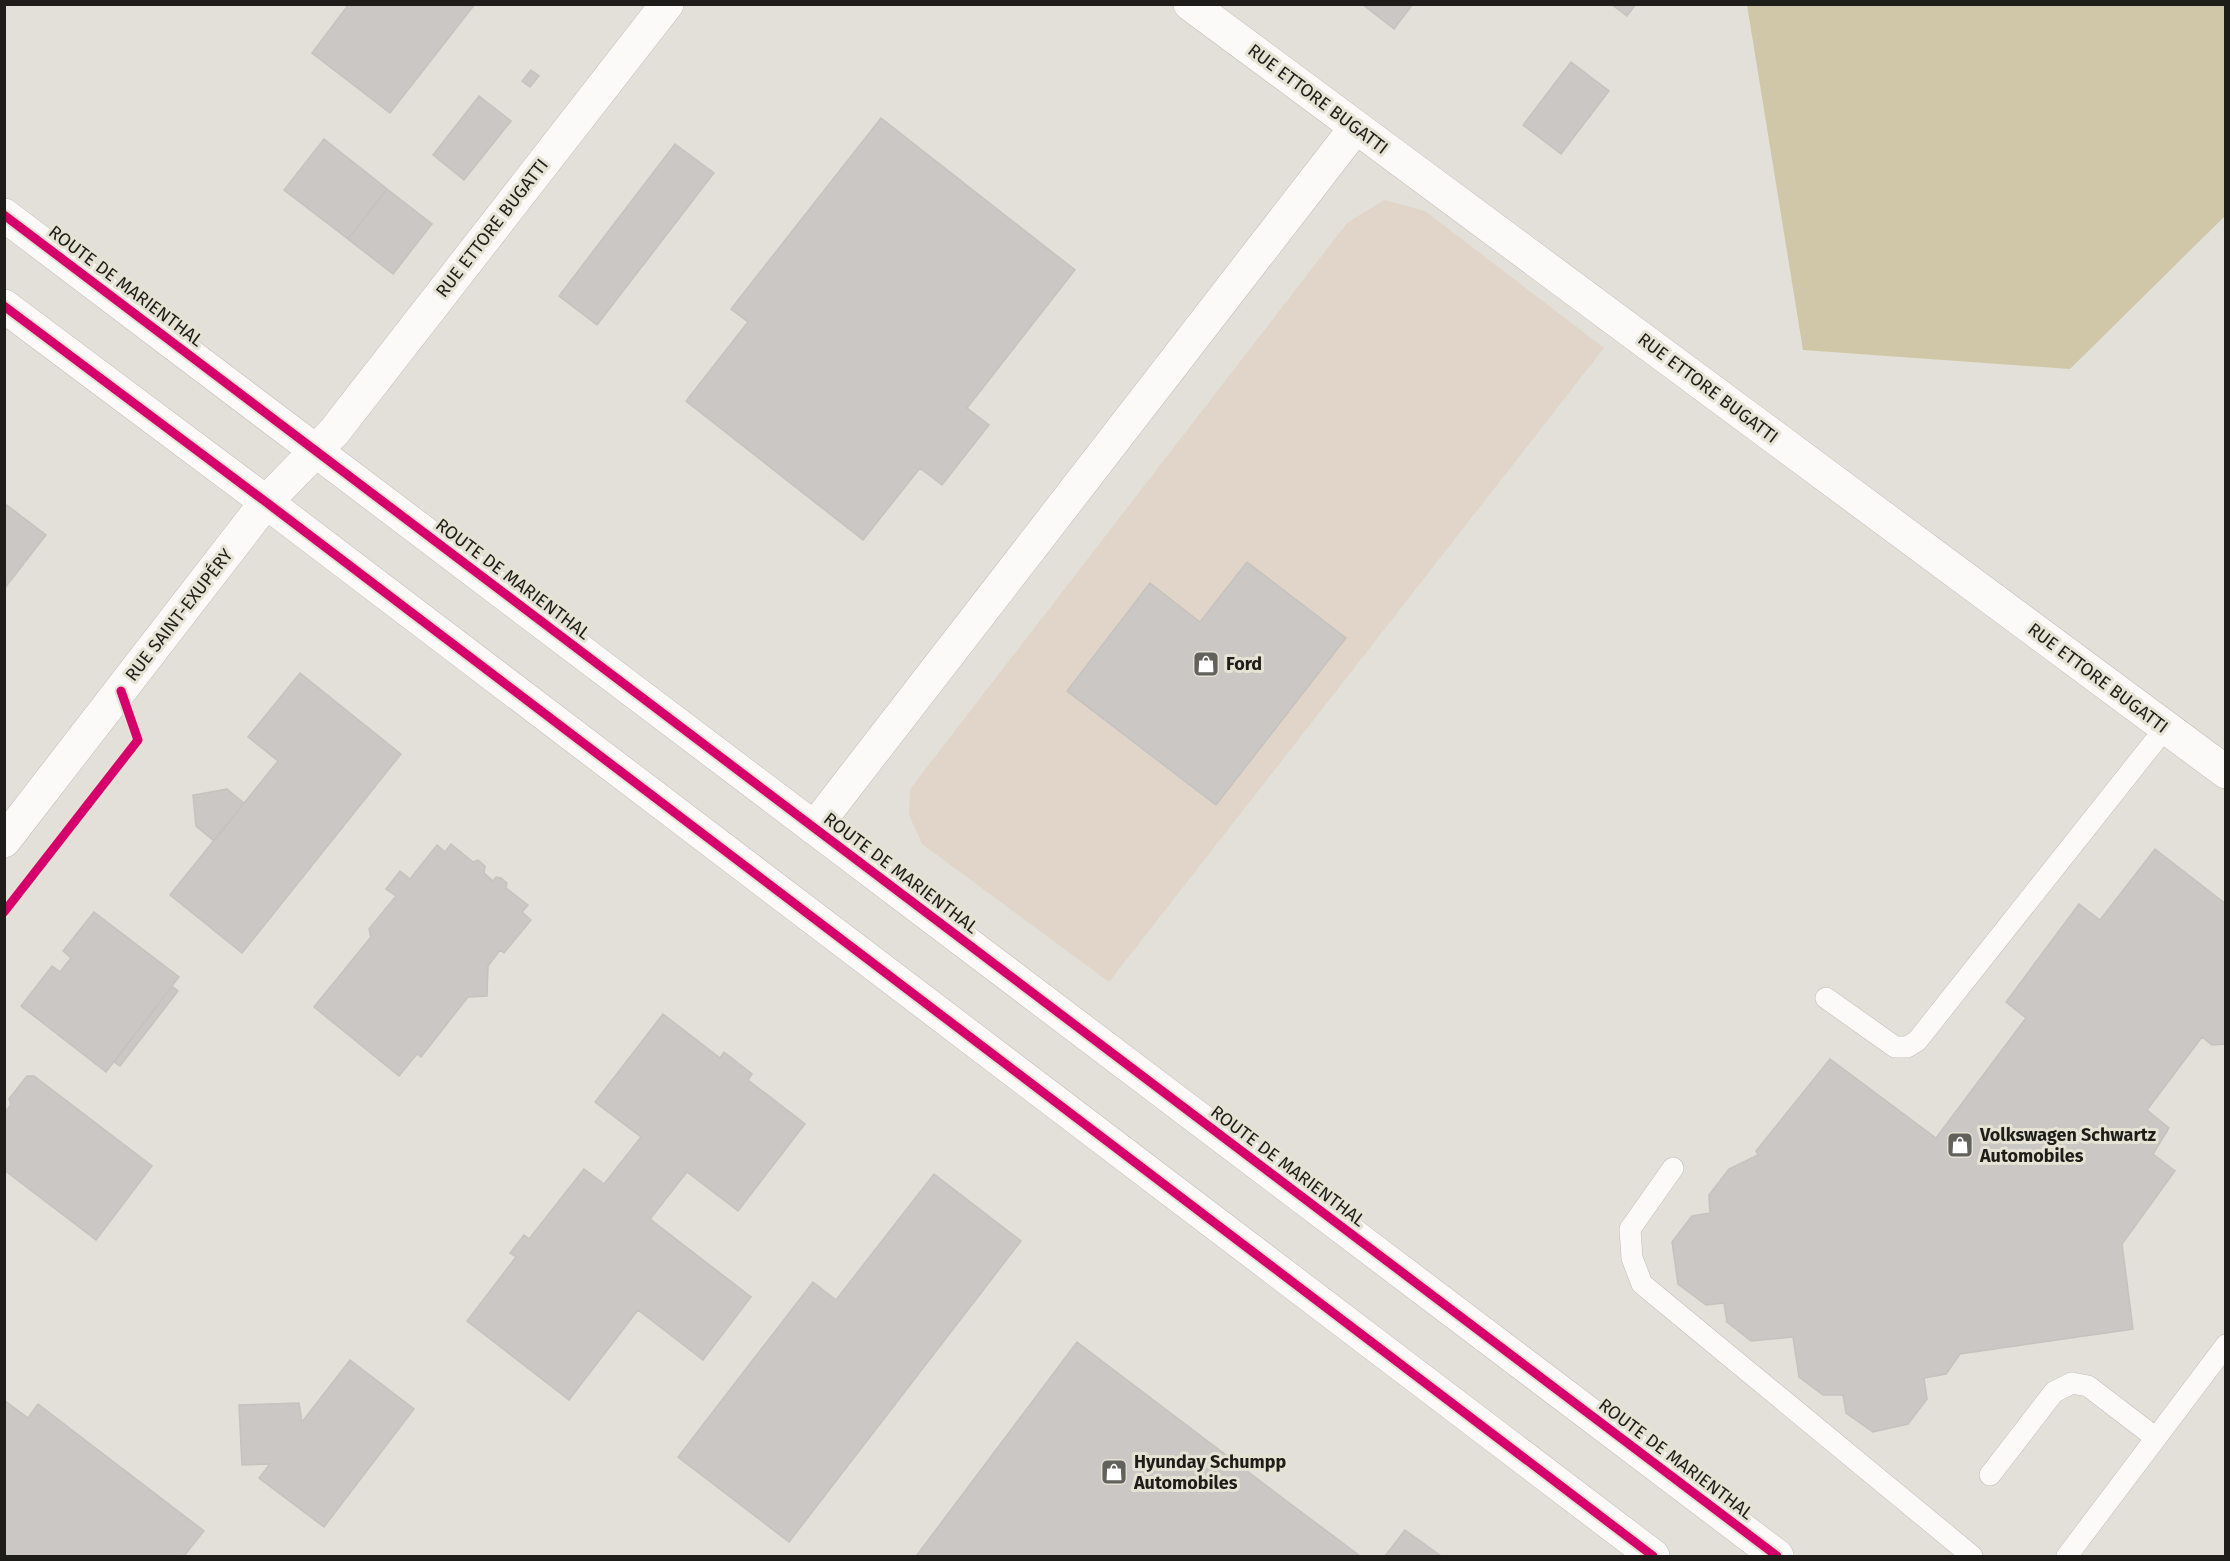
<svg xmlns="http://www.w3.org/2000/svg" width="2230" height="1561" viewBox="0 0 2230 1561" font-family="'Fira Sans',sans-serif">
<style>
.commercial{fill:#e1d5c9}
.green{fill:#d0c7a8}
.building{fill:#cac7c4;stroke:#c6c2bf;stroke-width:1.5}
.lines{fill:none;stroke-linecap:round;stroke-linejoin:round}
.service-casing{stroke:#c0beb9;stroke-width:22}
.minor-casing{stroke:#c0beb9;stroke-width:34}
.tertiary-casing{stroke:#c0beb9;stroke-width:34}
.service{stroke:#fbfaf9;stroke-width:21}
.minor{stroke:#fbfaf9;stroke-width:33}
.tertiary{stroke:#fbfaf9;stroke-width:33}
.cycleway-casing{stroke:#e6e2d4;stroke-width:13}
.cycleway{stroke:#d6006c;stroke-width:9}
.labels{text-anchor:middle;stroke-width:6;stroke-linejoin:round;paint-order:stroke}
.street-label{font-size:18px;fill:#1f1d19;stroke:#e6e2d4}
.poi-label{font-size:18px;font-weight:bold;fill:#1f1d19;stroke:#e6e2d4;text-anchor:start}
</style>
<rect width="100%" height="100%" fill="#e2e0d8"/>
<path class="commercial" d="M1384 200 1425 211 1604 348 1109 982 922 844 909 815 910 789 1347 223Z"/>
<path class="green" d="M1747 5H2225V216L2070 369 1803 350Z"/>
<path class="building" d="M349 4H475L390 113 312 53Z
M1362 4H1413L1394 29Z
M1611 4H1636L1627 16Z
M1571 62 1609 91 1561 154 1523 125Z
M531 70 539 76 530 87 522 81Z
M479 96 511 121 464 180 433 155Z
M881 118 1075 270 967 408 989 425 942 485 920 468 863 540 686 401 748 322 731 309Z
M324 139 387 189 348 239 284 190Z
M675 144 714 173 597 325 559 296Z
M387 189 432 224 393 274 348 239Z
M4 503 46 535 4 589Z
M1247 562 1346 638 1216 805 1067 691 1150 583 1200 622Z
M300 673 401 754 242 953 170 895 278 761 248 737Z
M227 789 244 803 214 841 196 826 193 795Z
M451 844 473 862 478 860 485 866 484 873 493 881 496 877 501 878 507 883 506 888 528 905 522 912 531 920 504 953 500 950 488 966 487 996 468 997 421 1057 417 1054 399 1076 314 1007 371 937 369 929 396 896 386 889 400 871 410 879 437 845 445 852Z
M2155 849 2226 904V1044L2212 1045 2202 1037 2147 1110 2169 1128 2153 1154 2175 1171 2122 1244 2133 1329 1960 1354 1946 1374 1924 1378 1927 1399 1908 1424 1873 1432 1846 1413 1843 1395H1823L1799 1377 1793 1337 1751 1341 1727 1322 1724 1303 1706 1305 1678 1284 1672 1242 1692 1216 1710 1213 1709 1195 1729 1169 1758 1155 1756 1151 1830 1059 1936 1138 2026 1018 2006 1002 2079 904 2100 920Z
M94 912 179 977 106 1072 21 1006 52 966 60 972 71 958 63 951Z
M172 986 178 991 120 1066 114 1062Z
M663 1014 720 1058 724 1052 752 1074 748 1080 805 1124 738 1211 687 1172 650 1219 751 1297 703 1360 638 1310 569 1400 467 1321 516 1257 510 1253 524 1235 529 1239 584 1169 604 1184 641 1137 595 1102Z
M27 1076H34L152 1166 96 1240 4 1170V1113L11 1105 9 1099Z
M934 1174 1021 1241 789 1542 678 1457 813 1282 836 1300Z
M1077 1342 1284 1499 1360 1556H919L917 1555Z
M350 1360 414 1409 324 1527 259 1478 270 1464 242 1465 239 1405 299 1403 302 1422Z
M4 1400 28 1418 38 1404 204 1531 184 1556H4Z
M1405 1530 1441 1556H1385Z"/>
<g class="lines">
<defs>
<path id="service" d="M1826 998 1895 1047H1907L1917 1041 2166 727
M1673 1168 1630 1229 1632 1258 1642 1284 1972 1556
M1990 1475 2054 1392 2072 1383 2088 1386 2156 1438
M2067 1556 2226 1345"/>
<path id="minor" d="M1190 4 2226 772
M4 306 266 502 1653 1556
M814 828 1356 127
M4 841 266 502 334 432 667 4"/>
<path id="tertiary" d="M4 215 1777 1556"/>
</defs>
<use href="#service" class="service-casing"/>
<use href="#minor" class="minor-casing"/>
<use href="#tertiary" class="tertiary-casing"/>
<use href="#service" class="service"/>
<use href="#minor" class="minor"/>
<use href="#tertiary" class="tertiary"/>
<defs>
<path id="cycleway" d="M4 215 1777 1556
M4 306 266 502 1653 1556
M4 912 138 740 121 691"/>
</defs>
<use href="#cycleway" class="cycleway-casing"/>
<use href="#cycleway" class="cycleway"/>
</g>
<defs>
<symbol id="shop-square" viewBox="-11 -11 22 22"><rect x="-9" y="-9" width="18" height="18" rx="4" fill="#63615c" stroke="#e6e2d4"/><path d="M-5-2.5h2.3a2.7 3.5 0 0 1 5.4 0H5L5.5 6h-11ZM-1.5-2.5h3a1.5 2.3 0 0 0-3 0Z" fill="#fff"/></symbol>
</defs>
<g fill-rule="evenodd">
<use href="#shop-square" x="1191" y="649" width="30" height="30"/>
<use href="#shop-square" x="1945" y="1130" width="30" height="30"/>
<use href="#shop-square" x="1099" y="1457" width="30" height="30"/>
</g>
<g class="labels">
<g class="street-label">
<text transform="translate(1318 99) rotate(37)" y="6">RUE ETTORE BUGATTI</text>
<text transform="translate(492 228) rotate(-52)" y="6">RUE ETTORE BUGATTI</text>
<text transform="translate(126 286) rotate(37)" y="6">ROUTE DE MARIENTHAL</text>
<text transform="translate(1708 388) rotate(37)" y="6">RUE ETTORE BUGATTI</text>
<text transform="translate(513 579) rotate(37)" y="6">ROUTE DE MARIENTHAL</text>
<text transform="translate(179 615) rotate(-52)" y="6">RUE SAINT-EXUPÉRY</text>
<text transform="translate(2098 678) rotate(37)" y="6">RUE ETTORE BUGATTI</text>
<text transform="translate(901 873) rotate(37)" y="6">ROUTE DE MARIENTHAL</text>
<text transform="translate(1288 1166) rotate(37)" y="6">ROUTE DE MARIENTHAL</text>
<text transform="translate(1676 1459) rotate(37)" y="6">ROUTE DE MARIENTHAL</text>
</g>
<g class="poi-label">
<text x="1226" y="670">Ford</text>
<text x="1980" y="1141">Volkswagen Schwartz<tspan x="1980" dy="21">Automobiles</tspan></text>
<text x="1134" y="1468">Hyunday Schumpp<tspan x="1134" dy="21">Automobiles</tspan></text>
</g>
</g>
<rect width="2230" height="1561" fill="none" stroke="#1f1d19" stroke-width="12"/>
</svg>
